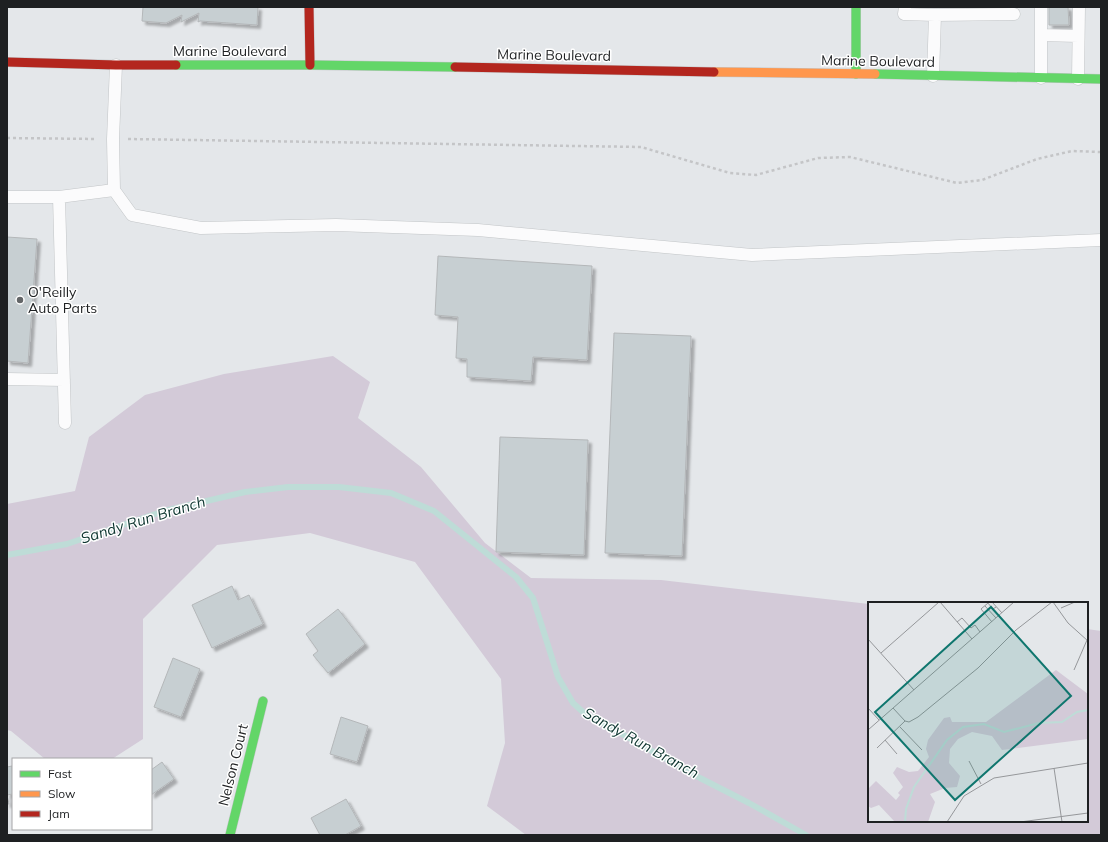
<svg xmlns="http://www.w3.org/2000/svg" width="1108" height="842" viewBox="0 0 1108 842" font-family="Mulish,sans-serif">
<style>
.green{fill:#d3cad8}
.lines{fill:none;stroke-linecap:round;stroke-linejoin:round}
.stream{stroke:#bedcd7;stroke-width:6}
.building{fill:#c7cfd2;stroke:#b4b7b9;filter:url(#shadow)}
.lane-casing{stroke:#c2c5c7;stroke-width:13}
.fast-casing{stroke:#c2c5c7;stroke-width:10}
.slow-casing{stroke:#c2c5c7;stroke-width:10}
.jam-casing{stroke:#c2c5c7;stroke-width:10}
.path{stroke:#c4c5c7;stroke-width:2.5;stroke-dasharray:3 3;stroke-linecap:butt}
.lane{stroke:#fbfbfc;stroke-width:12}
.fast{stroke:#63d668;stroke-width:9}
.slow{stroke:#ff974d;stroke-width:9}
.jam{stroke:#b3261e;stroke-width:9}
.poi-dot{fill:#636668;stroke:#fff;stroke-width:1.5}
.labels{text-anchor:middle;stroke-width:3;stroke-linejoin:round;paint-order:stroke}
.street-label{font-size:14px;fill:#1e2022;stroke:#fff}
.poi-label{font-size:14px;fill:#1e2022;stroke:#fff;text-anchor:start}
.water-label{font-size:15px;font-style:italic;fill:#0e3630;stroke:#fff}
.inset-river{fill:none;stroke:#bedcd7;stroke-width:2}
.inset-road{fill:none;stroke:#95979a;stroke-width:1}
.view{fill:#0f766e;fill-opacity:0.15;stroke:#0f766e;stroke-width:2}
.inset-edge{fill:none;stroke:#1e2022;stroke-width:2}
</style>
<defs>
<filter id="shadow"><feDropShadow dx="3.5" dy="3.5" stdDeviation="1" flood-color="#0004"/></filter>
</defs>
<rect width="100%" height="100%" fill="#e4e7ea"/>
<path class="green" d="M333 356 370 382 358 418 421 467 485 543 531 578 661 580 869 604V821H1087V629L1101 631V835H526L487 806 505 743 501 679 415 562 310 533 217 545 143 619V739L112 759H45L11 731 7 730V504L75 491 89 437 145 395 224 374Z"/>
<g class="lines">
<path class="stream" d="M7 555 67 544 164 511 245 492 288 487H339L391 493 434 511 516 577 533 598 558 677 573 703 583 712 700 778 749 803 806 835"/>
</g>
<path class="building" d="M143 7H258L257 25 200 21 198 22 199 13 181 22 182 15 166 23 142 21Z
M1049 7H1068L1069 25H1049Z
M7 237 37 239 28 363 7 361Z
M438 256 592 266 587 360 533 357 531 381 467 377V359L456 358 458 317 435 315Z
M614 333 691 336 682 556 605 553Z
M500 437 588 440 584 555 496 552Z
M232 586 238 600 249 595 263 624 212 648 192 605Z
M338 609 365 644 328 673 313 655 318 651 306 634Z
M173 658 200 669 181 717 154 707Z
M341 717 368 726 357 762 330 754Z
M162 762 174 779 151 795V770Z
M12 766 13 794 7 795 9 804H7V767Z
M346 799 361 826 345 835H320L311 818Z"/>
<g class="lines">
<defs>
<path id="lane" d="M905 7 904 14 935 15 933 76
M935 15 1014 14
M1041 35 1078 36
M116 65 113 139 114 190 132 215 201 228 336 225 478 230 752 255 1101 240
M1041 78V7
M1078 79 1079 7
M7 197H59L114 190
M59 197 65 423
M7 379 64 380"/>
<path id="fast" d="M856 7V74
M176 65H310L455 67
M875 74 1101 79
M230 835 263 701"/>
<path id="slow" d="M714 72 875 74"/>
<path id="jam" d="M309 7 310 65
M7 62 116 65H176
M455 67 714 72"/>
</defs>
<use href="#lane" class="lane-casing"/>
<use href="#fast" class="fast-casing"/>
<use href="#slow" class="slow-casing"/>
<use href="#jam" class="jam-casing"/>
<path class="path" d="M7 138 97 139
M128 139 641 147 730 173 756 175 818 158 850 157 957 183 982 180 1037 159 1072 151 1101 152"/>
<use href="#lane" class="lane"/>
<use href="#fast" class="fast"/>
<use href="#slow" class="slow"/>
<use href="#jam" class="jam"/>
</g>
<circle class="poi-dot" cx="20" cy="300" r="4"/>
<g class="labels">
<g class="street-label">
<text x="230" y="56">Marine Boulevard</text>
<text transform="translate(554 55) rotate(1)" y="5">Marine Boulevard</text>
<text transform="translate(878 61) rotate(1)" y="5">Marine Boulevard</text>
<text transform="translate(233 765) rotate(-76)" y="5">Nelson Court</text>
</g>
<g class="poi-label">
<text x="28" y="297">O'Reilly<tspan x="28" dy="16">Auto Parts</tspan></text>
</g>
<g class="water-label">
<text transform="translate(143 520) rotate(-17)" y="5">Sandy Run Branch</text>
<text transform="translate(641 743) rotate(29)" y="5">Sandy Run Branch</text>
</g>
</g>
<g transform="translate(868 602)">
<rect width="220" height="220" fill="#e4e7ea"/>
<path d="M188 68 220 92V137L134 148 124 134 104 130 90 137 82 147 81 161 92 174 89 185 77 186 62 192 67 200 60 220H27L11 203 3 206 0 204V187L8 179 28 198 32 193 30 191 35 185 25 171 29 165 41 170 50 169 61 155 58 147 60 138 76 116 82 115 84 120H118Z" fill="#d3cad8"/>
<path class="inset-river" d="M37 220 38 207 46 185 79 138 95 125 116 122 136 130 171 121 194 120 209 110 220 108"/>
<path class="inset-road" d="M72 0 104 37M119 0 125 7 128 5M124 0 134 11M185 0 200 21 220 39M120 1 113 7 124 20M117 4 128 16M193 6 207 0M89 20 94 16 103 26 107 23 112 30M0 37 46 88M13 51 71 0M206 68 219 38M0 106 11 118M25 106 37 119 41 120 50 115 110 66 148 28 184 0M32 125 54 148M0 128 146 0M17 138 29 152M9 146 37 119M101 159 113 182M186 166 194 220M79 220 96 194 126 176 220 161M152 220 220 211"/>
<path class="view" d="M123 5 203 94 87 198 7 110Z"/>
<rect width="220" height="220" class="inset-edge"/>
</g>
<rect width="1108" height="842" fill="none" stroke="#1e2022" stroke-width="16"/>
<rect x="12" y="758" width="140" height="72" fill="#ffffff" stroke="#a5a6a7"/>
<rect x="20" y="771" width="20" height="6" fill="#63d668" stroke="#a5a6a7"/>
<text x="48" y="778" font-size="12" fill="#1e2022">Fast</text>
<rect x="20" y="791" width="20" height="6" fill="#ff974d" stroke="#a5a6a7"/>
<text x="48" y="798" font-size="12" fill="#1e2022">Slow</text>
<rect x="20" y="811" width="20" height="6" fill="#b3261e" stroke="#a5a6a7"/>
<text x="48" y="818" font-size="12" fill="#1e2022">Jam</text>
</svg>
